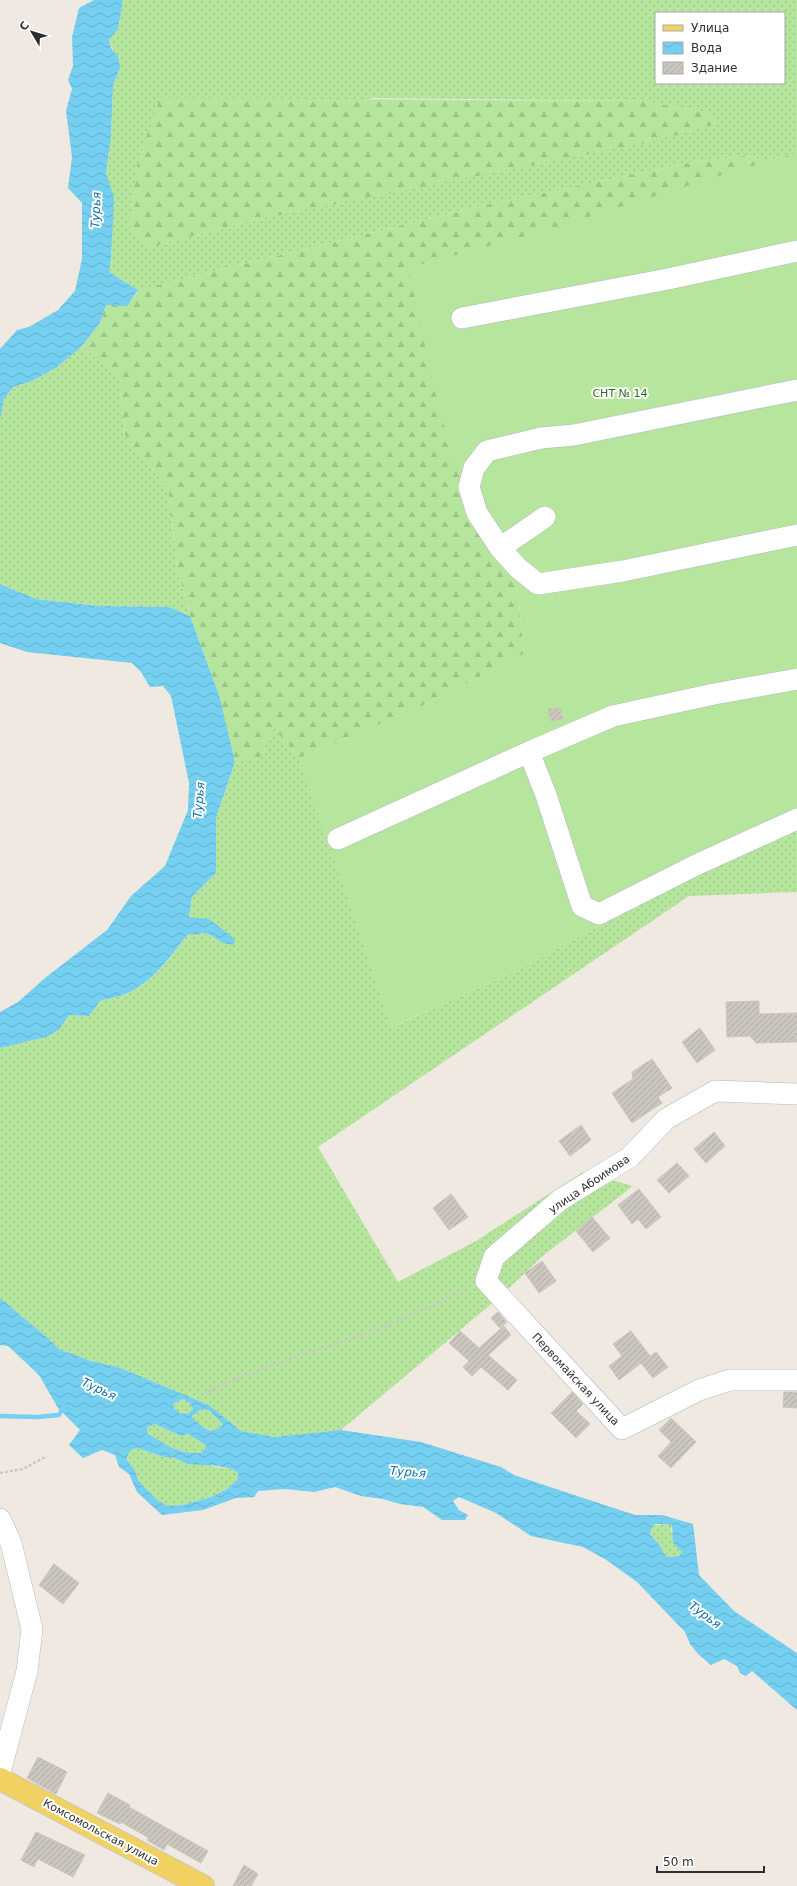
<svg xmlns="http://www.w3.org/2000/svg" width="797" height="1886" viewBox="0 0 797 1886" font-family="'DejaVu Sans',sans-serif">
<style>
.grass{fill:url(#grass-dots);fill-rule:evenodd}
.forest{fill:url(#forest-firs)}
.garden{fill:#b6e59e}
.water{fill:url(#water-waves);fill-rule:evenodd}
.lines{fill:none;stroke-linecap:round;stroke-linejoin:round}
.stream{stroke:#75cff0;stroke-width:4.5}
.building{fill:url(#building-hatch);stroke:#cbc5ba}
.minor-casing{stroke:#b4b7c1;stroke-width:22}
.major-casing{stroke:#c9c9c9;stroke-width:24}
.path{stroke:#c9c9c9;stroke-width:2.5;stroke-dasharray:3 2;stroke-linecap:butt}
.minor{stroke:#fff;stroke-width:21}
.major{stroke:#f2d163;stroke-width:22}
.labels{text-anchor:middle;stroke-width:4;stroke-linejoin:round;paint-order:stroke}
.park-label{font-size:11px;fill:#2c6e1b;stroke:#fff}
.street-label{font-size:11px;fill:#2e2e2e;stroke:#fff}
.water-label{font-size:12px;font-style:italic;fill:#0d6fa3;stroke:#fff}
</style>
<defs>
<pattern id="grass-dots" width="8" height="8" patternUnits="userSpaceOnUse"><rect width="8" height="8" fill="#b6e59e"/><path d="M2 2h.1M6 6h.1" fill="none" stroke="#9dc588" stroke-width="1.8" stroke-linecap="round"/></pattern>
<pattern id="forest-firs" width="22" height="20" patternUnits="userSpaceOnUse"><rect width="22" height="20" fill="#b6e59e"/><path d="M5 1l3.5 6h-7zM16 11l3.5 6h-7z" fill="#9dc588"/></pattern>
<pattern id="water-waves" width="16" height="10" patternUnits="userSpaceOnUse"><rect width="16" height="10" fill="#75cff0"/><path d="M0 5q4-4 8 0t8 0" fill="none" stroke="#66b2ce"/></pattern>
<pattern id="building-hatch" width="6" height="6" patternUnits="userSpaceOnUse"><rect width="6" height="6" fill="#cbc7bf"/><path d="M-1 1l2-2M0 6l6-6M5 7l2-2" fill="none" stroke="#afaba4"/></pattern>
</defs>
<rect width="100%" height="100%" fill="#efe9e1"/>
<path class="grass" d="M123 0H797V154L768 160 746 156 698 161 480 206 138 290 109 272 111 259 112 233 106 173 111 136 113 85 120 68 109 40 118 29ZM656 13H784V83H656ZM371 98 644 101 712 113 259 219 146 248Z
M82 346 119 379 125 435 168 489 177 567 190 616 169 607 99 606 36 599 0 584V421L4 399 13 387 32 381 56 368Z
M273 727 299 758 392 1027 514 972 683 881 797 826V892L689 896 318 1147 398 1282 476 1241 583 1172 633 1186 544 1255 496 1300 341 1430 274 1437 241 1431 209 1405 118 1367 91 1361 59 1349 48 1338 0 1298V1048L46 1037 59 1030 69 1015 89 1016 101 1000C142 997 164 966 187 935L207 933 223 943 189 917 192 897 216 873V818L235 762 264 756Z
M183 1399 190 1403 193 1409 189 1413 181 1414 174 1408 173 1404Z
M202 1409 210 1411 223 1423 219 1428 210 1431 201 1426 191 1416Z
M155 1424 181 1436 188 1434 207 1446 201 1453 184 1452 170 1447 147 1433V1427Z
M137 1448 164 1457H172L183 1462 232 1469 237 1472 239 1478 227 1489 211 1497 183 1505 168 1506 157 1500 138 1480 135 1470 127 1460C128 1452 130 1450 137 1448Z
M653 1525H672L671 1530 682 1552 679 1556 666 1557 661 1547 650 1534Z"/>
<path class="forest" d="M160 98 644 101 712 113 719 123 655 141 259 219 146 248 129 226 138 160Z
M797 154V190L534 234 409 268 475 526 517 583 524 654 416 709 299 758 273 727 264 756 235 762 220 698 190 616 177 567 168 489 125 435 119 379 82 346 100 323 106 305 133 298 138 290 480 206 698 161 746 156 768 160Z"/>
<path class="garden" d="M797 156V826L683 881 514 972 391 1027 299 758 416 709 524 654 517 583 475 527 438 405 408 268 534 234 747 167Z"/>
<path class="water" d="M94 0H123L118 29 109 40 112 50 118 56 120 68 113 85 111 136 106 173 114 198 111 259 109 272 138 290 127 306 106 305 100 323 82 346 56 368 32 381 13 387 4 399 0 421V349L17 330 29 327 58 310 75 291 82 259V203L68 188 72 157 66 111 72 89 68 80 73 66 72 37 79 8Z
M0 584 36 599 99 606 169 607 190 616 220 698 235 762 216 818V873L192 897 189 917 209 919 235 939 234 945 223 943 207 933 187 935C163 966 143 996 101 1000L89 1016 69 1015 59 1030 46 1037 0 1048V1012L18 1002 45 978 107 930 131 896 165 866 188 810 189 783 171 696 163 686 150 687 141 672 132 663 27 652 0 643Z
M0 1298 48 1338 59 1349 91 1361 118 1367 209 1405 241 1431 274 1437 341 1430 421 1442 501 1467 514 1475 635 1515H662L693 1524 699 1575 734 1611 797 1653V1710L752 1671 746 1676 740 1673 737 1666 724 1659 711 1665 698 1654 690 1644 685 1632 637 1582 605 1559 583 1547 531 1536 496 1513 459 1497 453 1501 459 1510 468 1515 465 1520H442L423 1507 400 1504 383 1499 361 1496 335 1487 314 1492 285 1489 258 1491 254 1497 236 1498 203 1510 162 1515 137 1492 129 1474 119 1467 115 1455 102 1450 83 1458 69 1445 80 1430 58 1408 39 1375 8 1346 0 1345ZM183 1399 190 1403 193 1409 189 1413 181 1414 174 1408 173 1404ZM202 1409 210 1411 223 1424 219 1428 210 1431 201 1426 191 1416ZM155 1424 181 1436 188 1434 207 1446 201 1453 184 1452 170 1447 147 1433V1427ZM137 1448 164 1457H172L188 1464 218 1466 232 1469 237 1472 239 1478 227 1489 211 1497 183 1505 168 1506 157 1500 138 1480 135 1470 127 1460C128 1452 130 1450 137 1448ZM657 1524 672 1525 673 1543 682 1552 679 1556 666 1557 661 1547 650 1534 653 1525Z"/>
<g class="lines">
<path class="stream" d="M0 1416 38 1417 59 1415 64 1406"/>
</g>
<path class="building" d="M560 708 563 719 551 721 548 709Z
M759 1001V1014L797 1013V1042L756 1043 750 1036 727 1037 726 1002Z
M700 1028 715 1050 697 1063 682 1042Z
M652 1059 672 1088 658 1097 662 1103 632 1123 612 1093 633 1079 632 1072Z
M581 1125 591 1140 570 1156 559 1141Z
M714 1132 725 1146 706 1163 694 1149Z
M677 1163 689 1176 669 1193 657 1180Z
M639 1189 661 1217 646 1229 638 1219 632 1224 618 1205Z
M451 1194 468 1217 449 1230 433 1208Z
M592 1217 610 1238 593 1252 576 1231Z
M542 1261 556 1281 539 1293 525 1273Z
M498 1312 507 1322 500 1328 491 1318Z
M504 1326 511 1335 488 1355 517 1380 508 1390 481 1367 472 1376 463 1367 469 1361 449 1343 460 1331 479 1348Z
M631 1331 650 1356 656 1352 668 1367 653 1378 641 1363 619 1380 609 1366 622 1356 613 1344Z
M572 1392 583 1404 576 1411 590 1424 576 1438 551 1413Z
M784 1392H797V1408L783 1407Z
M671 1418 696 1442 671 1468 658 1456 671 1442 659 1430Z
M54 1564 79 1583 63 1604 39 1585Z
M38 1757 67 1772 56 1794 27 1778Z
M108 1793 130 1805 129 1807 208 1851 201 1863 167 1844 164 1850 147 1840 149 1838 121 1822 120 1824 97 1813Z
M36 1832 85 1855 73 1877 38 1859 34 1867 21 1860Z
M244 1865 258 1874 251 1886H233Z"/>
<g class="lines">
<defs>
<path id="minor" d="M462 318 668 279 797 251
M545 517 500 548 477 513 469 487 474 468 487 451 541 438 574 435 797 390
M500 548 518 568 538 584 623 571 797 535
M529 752 546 795 582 906 599 914 696 865 797 819
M338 839 529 752 613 716 714 694 797 679
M797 1094 715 1091 666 1119 630 1157 560 1200 494 1257 486 1281 622 1429 699 1390 730 1380H797
M0 1519 11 1543 32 1629 27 1671 0 1772"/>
<path id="major" d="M0 1779 203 1886"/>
</defs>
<use href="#minor" class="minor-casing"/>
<use href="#major" class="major-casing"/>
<path class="path" d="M205 1393 239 1378 307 1353 360 1336 431 1307 470 1286
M0 1473 23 1469 47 1456"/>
<use href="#minor" class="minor"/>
<use href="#major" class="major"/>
</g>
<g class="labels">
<g class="park-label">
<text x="620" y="397">СНТ № 14</text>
</g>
<g class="street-label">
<text transform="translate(589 1184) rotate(-34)" y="4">улица Абоимова</text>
<text transform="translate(576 1379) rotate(47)" y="4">Первомайская улица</text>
<text transform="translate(101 1832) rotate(28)" y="4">Комсомольская улица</text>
</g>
<g class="water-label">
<text transform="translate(96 210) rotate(-88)" y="4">Турья</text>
<text transform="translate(199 800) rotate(-85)" y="4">Турья</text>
<text transform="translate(99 1389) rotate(25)" y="4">Турья</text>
<text transform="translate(408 1472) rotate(5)" y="4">Турья</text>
<text transform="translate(705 1615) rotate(36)" y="4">Турья</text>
</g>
</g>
<rect x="655" y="12" width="130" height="72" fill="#ffffff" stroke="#ababab"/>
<rect x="663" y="25" width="20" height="6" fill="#f2d163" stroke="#ababab"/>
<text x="691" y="32" font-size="12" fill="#2e2e2e">Улица</text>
<rect x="663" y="42" width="20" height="12" fill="url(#water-waves)" stroke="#ababab"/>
<text x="691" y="52" font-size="12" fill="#2e2e2e">Вода</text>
<rect x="663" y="62" width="20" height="12" fill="url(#building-hatch)" stroke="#ababab"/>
<text x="691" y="72" font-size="12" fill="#2e2e2e">Здание</text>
<g transform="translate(32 32) rotate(308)" stroke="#ffffff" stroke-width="3" paint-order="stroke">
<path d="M0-3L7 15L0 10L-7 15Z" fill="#2e2e2e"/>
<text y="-6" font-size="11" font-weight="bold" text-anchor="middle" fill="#2e2e2e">С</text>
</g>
<path d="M657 1866v6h107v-6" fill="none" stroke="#2e2e2e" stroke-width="2"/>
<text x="663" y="1866" font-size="12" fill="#2e2e2e" stroke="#ffffff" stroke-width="3" paint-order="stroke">50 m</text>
</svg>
